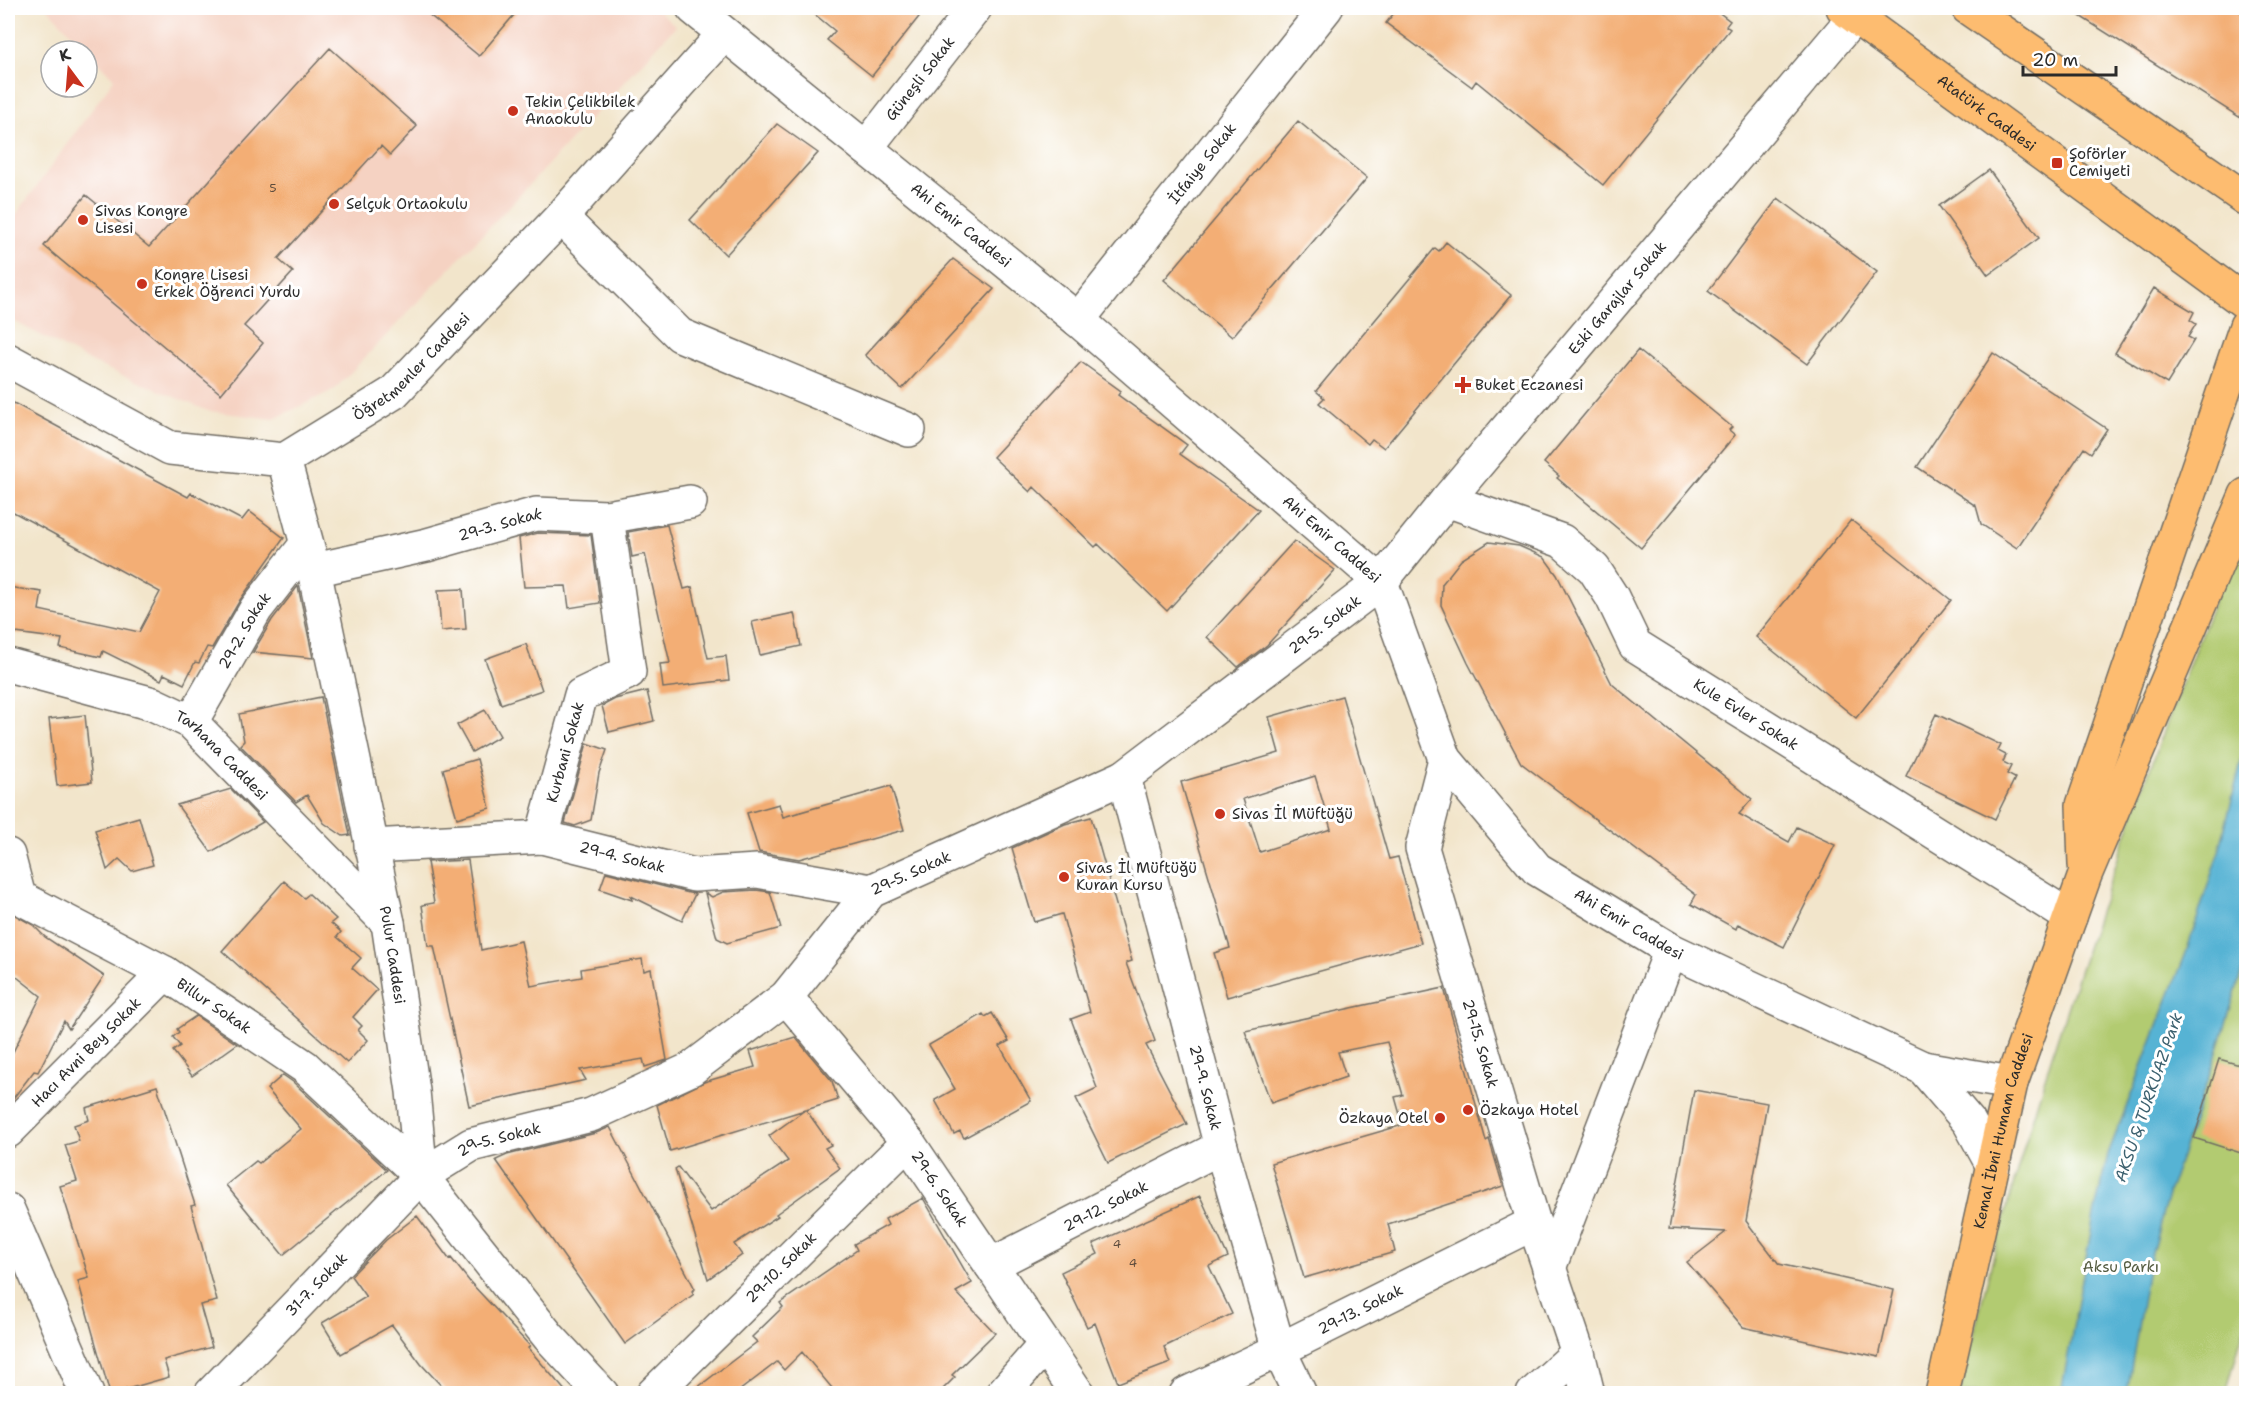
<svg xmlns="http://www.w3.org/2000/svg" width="2254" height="1401" viewBox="0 0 2254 1401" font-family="'Shantell Sans',sans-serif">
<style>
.built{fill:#f5d2c2}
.green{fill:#b2cb71;stroke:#6e7b4e;stroke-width:1.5}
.water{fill:#56b3d4;stroke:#406f80;stroke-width:1.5}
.building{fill:#f3ae74;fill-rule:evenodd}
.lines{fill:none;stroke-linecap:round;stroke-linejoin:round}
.minor-casing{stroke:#716c63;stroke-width:36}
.major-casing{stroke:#716c63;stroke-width:36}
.minor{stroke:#fff;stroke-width:33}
.major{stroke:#fdbc70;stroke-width:33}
.poi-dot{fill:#c8321e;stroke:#fff;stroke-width:2}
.labels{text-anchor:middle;stroke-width:6;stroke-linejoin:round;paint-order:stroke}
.number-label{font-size:12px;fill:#5d4c3d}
.street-label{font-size:15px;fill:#2b2b2b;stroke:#fff}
.poi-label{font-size:15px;fill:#2b2b2b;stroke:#fff;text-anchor:start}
.park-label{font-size:15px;fill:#545b40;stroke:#fff}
.water-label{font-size:16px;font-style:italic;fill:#3c616f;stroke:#fff}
</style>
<rect width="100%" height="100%" fill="#fff"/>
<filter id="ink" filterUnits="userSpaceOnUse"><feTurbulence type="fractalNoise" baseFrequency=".0167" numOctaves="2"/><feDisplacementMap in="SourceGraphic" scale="12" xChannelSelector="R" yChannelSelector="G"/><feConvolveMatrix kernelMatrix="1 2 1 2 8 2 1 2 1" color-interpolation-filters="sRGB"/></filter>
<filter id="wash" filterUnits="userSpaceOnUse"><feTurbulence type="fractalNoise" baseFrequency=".008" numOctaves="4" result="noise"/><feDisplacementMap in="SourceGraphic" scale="24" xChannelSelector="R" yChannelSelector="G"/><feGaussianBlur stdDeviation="1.35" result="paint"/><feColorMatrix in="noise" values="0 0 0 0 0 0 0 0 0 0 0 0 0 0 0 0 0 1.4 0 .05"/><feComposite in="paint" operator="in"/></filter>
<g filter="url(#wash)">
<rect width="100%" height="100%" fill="#f2e5cb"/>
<path class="built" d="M47 8H656L676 26 520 195 335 389 274 419 208 411 93 363 8 318V226L114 79Z"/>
<path class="green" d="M2246 522V1321L2226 1393 1960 1394C1992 1248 2035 1104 2082 963 2132 814 2186 667 2246 522Z"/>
<path class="water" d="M2246 742V958L2216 1056 2169 1191 2148 1268 2127 1393H2061L2094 1215 2108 1154 2186 953 2220 848Z"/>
<g id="blocks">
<path class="building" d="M421 8H520L479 56Z
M807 8H926L872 76 827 40 835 31Z
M1398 8H1713L1730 21 1726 26 1730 29 1603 185 1476 81 1472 87 1386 23Z
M2067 8H2234L2247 16V122Z
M330 48 417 126 390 155 381 146 278 259 293 272 244 326 263 343 221 394 44 246 86 195 149 247Z
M1298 121 1367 178 1232 337 1164 280Z
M777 124 818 153 726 255 690 220Z
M1989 170 2039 238 1988 275 1939 206Z
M1778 198 1877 272 1807 364 1708 291Z
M1446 242 1511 295 1384 448 1372 439 1368 444 1319 403 1324 398 1316 391 1435 248 1439 251Z
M953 259 994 289 902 389 865 355Z
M2154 288 2194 312 2190 320 2196 324 2188 337 2194 340 2167 384 2115 353Z
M1638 350 1732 427 1729 430 1735 435 1641 548 1557 478 1559 476 1544 463Z
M1993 353 2107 429 2091 453 2084 448 2017 548 1981 524 1976 506 1917 467Z
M1081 362 1121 391 1118 395 1187 445 1180 454 1259 510 1167 611 1098 544 1095 547 1034 487 1030 492 993 457Z
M8 400 188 497 191 493 242 520 249 511 284 538 240 600 212 648 207 647 199 663 195 662 184 684 164 674 161 680 103 651 101 657 60 648 62 639 8 632V587L42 592 39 610 139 632 160 592 8 509Z
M1851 520 1951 600 1856 718 1756 637Z
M667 525 684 589 692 587 708 658 726 656 729 680 663 688 660 664 670 663 645 554 632 557 628 532Z
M538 533 591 535 600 603 569 608 566 586 524 587 519 538Z
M1294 541 1335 570 1267 645 1238 667 1207 637Z
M1489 542 1519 546 1544 557 1557 575 1612 684 1752 799 1739 814 1789 842 1797 827 1835 845 1784 947 1738 924 1736 929 1691 904 1696 895 1521 763 1468 663 1441 605 1442 584 1461 560Z
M298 586 313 658 253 652 272 620Z
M463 589 466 629 441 631 438 590Z
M794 613 801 646 760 655 752 622Z
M526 644 542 690 501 704 485 659Z
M647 691 654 721 609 732 602 706 615 699Z
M1342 696 1389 859 1398 857 1421 943 1227 997 1214 953 1230 948 1181 782 1279 753 1269 717ZM1315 776 1331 829 1260 852 1243 799Z
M321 697 350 835 343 836 324 823 307 795 296 802 240 745 244 741 239 714Z
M485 710 500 736 472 752 457 725Z
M1936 714 2001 745 1998 751 2006 755 2003 762 2011 766 2007 774 2015 778 1995 819 1906 776Z
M85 715 92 782 57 786 49 719Z
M587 743 607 750 599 773 591 820 575 826 565 823Z
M477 759 490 808 457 818 443 769Z
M891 786 904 830 799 859 759 852 747 813 779 804 783 817Z
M231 789 263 822 211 852 177 805Z
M139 817 153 865 132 871 119 859 107 870 95 830Z
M1091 817 1132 961 1126 963 1155 1041 1146 1045 1187 1124 1108 1163 1076 1098 1097 1088 1071 1019 1090 1012 1062 914 1034 922 1012 848 1065 824Z
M468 860 481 950 521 941 531 986 582 977 581 969 642 959 644 971 651 969 667 1060 645 1067 643 1059 580 1070 586 1080 469 1106 434 946H428L422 905 434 903 427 862Z
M606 872 689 893 695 894 682 921 631 896 632 900 600 889Z
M284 881 304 898 309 894 336 919 331 923 341 932 337 937 361 958 352 968 377 990 353 1017 362 1026 358 1030 368 1040 347 1063 222 951Z
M756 890 770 892 781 928 727 943 717 938 705 893 712 897 723 892Z
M8 911 33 925 45 937 104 976 69 1029 64 1021 38 1072 34 1071 8 1105V1062L41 996 8 970Z
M1444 988 1486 1141 1489 1139 1503 1186 1388 1224 1395 1252 1304 1278 1271 1163 1403 1125 1395 1097 1403 1095 1387 1042 1338 1052 1346 1077 1271 1103 1245 1031Z
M992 1013 1009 1041 1000 1046 1031 1101 964 1138 960 1131 954 1134 935 1100 955 1089 929 1045 983 1014 985 1017Z
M196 1016 237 1044 192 1076 173 1051 180 1046 173 1037 179 1032 177 1029Z
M795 1037 832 1081 838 1100 806 1110 831 1145 825 1148 840 1168 776 1214 778 1216 734 1244 742 1255 708 1279 675 1169 678 1167 711 1211 788 1161 769 1136 805 1110 670 1151 657 1105 704 1082 755 1067 750 1051Z
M2219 1059 2247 1067V1155L2194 1138Z
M283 1075 293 1082 387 1170 283 1255 226 1185 256 1161 259 1163 301 1129 267 1089Z
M157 1086 195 1205 191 1206 217 1301 200 1305 212 1347 164 1360 169 1377 110 1394 78 1281 89 1278 60 1186 77 1181 65 1145 79 1141 74 1125 89 1120 86 1108Z
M1694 1090 1767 1103 1746 1221 1779 1264 1894 1290 1879 1357 1743 1327 1687 1262 1726 1232 1669 1229Z
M610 1127 695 1289 692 1291 694 1294 625 1344 496 1160 507 1155 596 1133Z
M1200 1196 1228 1257 1209 1266 1232 1314 1164 1347 1170 1363 1118 1383 1095 1323 1087 1327 1061 1272 1098 1254 1093 1244Z
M923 1198 972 1283 956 1292 995 1333 952 1375 955 1377 938 1394H837L802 1352 784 1370 777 1362 735 1394H689L757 1342 752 1337 783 1307 780 1303 857 1250 854 1244 888 1225 885 1219Z
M417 1216 449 1259 451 1258 470 1282 530 1346 528 1348 568 1394H449L421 1364 392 1325 341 1354 322 1323 366 1297 351 1276 386 1240Z"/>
</g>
</g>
<g filter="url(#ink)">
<use href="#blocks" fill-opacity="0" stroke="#716c63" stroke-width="1.5"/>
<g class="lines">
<defs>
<g id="minor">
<path id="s1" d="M693 8 1078 320 1381 582 1445 759 1537 869 1671 950 1923 1068 2011 1083"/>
<path id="s2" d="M866 148 975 8"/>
<path d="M561 217 680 335 909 430"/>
<path id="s3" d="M1078 320 1326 8"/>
<path id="s4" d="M8 360 170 448 284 460 393 393 561 217 724 34"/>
<path id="s5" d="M284 460 314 570 388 923 413 1091 421 1176 549 1337 602 1394"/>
<path id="s6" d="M1447 500 1562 541 1594 569 1612 597 1635 645 2070 917"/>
<path id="s7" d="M314 570 427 545 536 514 607 517 690 502"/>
<path id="s8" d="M8 665 153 704 191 722 388 923"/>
<path id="s9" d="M191 722 256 609 306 545"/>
<path id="s10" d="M1445 759 1422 848 1534 1223 1578 1353 1588 1394"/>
<path id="s11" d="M1124 777 1221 1147 1279 1350 1300 1394"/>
<path id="s12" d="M542 837 581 695 629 672 607 517"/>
<path id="s13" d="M371 846 542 837 694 875 757 871 871 891"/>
<path id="s14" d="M8 855 19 897 165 973 305 1067 421 1176"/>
<path id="s15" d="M786 997 908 1142 1078 1394"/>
<path d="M1923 1068 1969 1122 1993 1166"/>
<path id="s16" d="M8 1131 165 973"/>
<path d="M8 1210 87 1394"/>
<path id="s17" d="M991 1265 1221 1147"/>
<path d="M1549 1268 1671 950"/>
<path id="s18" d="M211 1394 421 1176 471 1145 591 1115 691 1069 786 997 871 891 1124 777 1381 582 1447 500 1855 16"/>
<path id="s19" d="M653 1394 908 1142"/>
<path d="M1002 1394 1044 1346"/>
<path id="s20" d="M1186 1394 1279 1350 1534 1223"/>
<path d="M1533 1394 1578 1353"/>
</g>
<g id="major">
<path id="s21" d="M1843 8 2246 303"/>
<path d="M1968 8 2246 199"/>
<path d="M2085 865 2083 805 2246 326"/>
<path id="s22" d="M1942 1394 2011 1083 2085 875 2246 495"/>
</g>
</defs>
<use href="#minor" class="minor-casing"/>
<use href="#major" class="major-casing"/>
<use href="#minor" class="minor"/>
<use href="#major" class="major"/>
</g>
</g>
<g class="poi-dot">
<circle cx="513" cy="111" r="6"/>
<rect x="2051" y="157" width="12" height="12" rx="3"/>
<circle cx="334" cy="204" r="6"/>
<circle cx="83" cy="220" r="6"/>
<circle cx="142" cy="284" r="6"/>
<path d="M1460 376h6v6h6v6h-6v6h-6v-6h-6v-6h6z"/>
<circle cx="1220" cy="814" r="6"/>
<circle cx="1064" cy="877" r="6"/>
<circle cx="1468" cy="1110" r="6"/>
<circle cx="1440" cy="1118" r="6"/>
</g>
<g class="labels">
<g class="number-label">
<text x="273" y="192">5</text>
<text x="1117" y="1248">4</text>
<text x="1133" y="1267">4</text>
</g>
<g class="street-label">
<text dy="5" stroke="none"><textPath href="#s2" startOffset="88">Güneşli Sokak</textPath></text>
<text dy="5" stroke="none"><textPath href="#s21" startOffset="178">Atatürk Caddesi</textPath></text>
<text dy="5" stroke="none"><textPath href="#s3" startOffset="200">İtfaiye Sokak</textPath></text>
<text dy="5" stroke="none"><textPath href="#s1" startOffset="345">Ahi Emir Caddesi</textPath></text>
<text dy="5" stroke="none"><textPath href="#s18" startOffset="1820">Eski Garajlar Sokak</textPath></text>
<text dy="5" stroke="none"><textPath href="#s4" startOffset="458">Öğretmenler Caddesi</textPath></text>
<text dy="5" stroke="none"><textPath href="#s7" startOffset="192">29-3. Sokak</textPath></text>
<text dy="5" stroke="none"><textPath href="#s1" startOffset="831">Ahi Emir Caddesi</textPath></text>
<text dy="5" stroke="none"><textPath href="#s18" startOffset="1380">29-5. Sokak</textPath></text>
<text dy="5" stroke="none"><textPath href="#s9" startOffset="106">29-2. Sokak</textPath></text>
<text dy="5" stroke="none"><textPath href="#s6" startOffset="382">Kule Evler Sokak</textPath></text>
<text dy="5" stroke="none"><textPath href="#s12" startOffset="88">Kurbani Sokak</textPath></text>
<text dy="5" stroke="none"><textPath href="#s8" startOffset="237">Tarhana Caddesi</textPath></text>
<text dy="5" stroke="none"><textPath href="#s13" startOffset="254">29-4. Sokak</textPath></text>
<text dy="5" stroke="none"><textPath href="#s18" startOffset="894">29-5. Sokak</textPath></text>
<text dy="5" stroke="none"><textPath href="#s1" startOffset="1335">Ahi Emir Caddesi</textPath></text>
<text dy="5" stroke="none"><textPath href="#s5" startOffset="507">Pulur Caddesi</textPath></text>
<text dy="5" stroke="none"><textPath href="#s14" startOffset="267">Billur Sokak</textPath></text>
<text dy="5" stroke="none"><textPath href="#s10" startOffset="296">29-15. Sokak</textPath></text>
<text dy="5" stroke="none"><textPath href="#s16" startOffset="111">Hacı Avni Bey Sokak</textPath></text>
<text dy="5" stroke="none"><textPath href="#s11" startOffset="321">29-9. Sokak</textPath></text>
<text dy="5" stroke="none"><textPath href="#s22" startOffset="270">Kemal İbni Humam Caddesi</textPath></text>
<text dy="5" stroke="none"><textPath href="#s18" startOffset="390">29-5. Sokak</textPath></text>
<text dy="5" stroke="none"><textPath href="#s15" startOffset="246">29-6. Sokak</textPath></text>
<text dy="5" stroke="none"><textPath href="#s17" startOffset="129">29-12. Sokak</textPath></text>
<text dy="5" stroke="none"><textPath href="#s19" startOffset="180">29-10. Sokak</textPath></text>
<text dy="5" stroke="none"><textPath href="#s18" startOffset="152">31-7. Sokak</textPath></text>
<text dy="5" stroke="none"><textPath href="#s20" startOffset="194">29-13. Sokak</textPath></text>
</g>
<g class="poi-label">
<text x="525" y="107">Tekin Çelikbilek<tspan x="525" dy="17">Anaokulu</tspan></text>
<text x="2069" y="159">Şoförler<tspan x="2069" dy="17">Cemiyeti</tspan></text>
<text x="346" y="209">Selçuk Ortaokulu</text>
<text x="95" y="216">Sivas Kongre<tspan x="95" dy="17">Lisesi</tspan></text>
<text x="154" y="280">Kongre Lisesi<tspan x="154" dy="17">Erkek Öğrenci Yurdu</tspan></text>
<text x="1475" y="390">Buket Eczanesi</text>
<text x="1232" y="819">Sivas İl Müftüğü</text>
<text x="1076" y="873">Sivas İl Müftüğü<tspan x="1076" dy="17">Kuran Kursu</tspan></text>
<text x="1480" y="1115">Özkaya Hotel</text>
<text x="1428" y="1123" text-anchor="end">Özkaya Otel</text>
</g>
<g class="park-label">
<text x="2121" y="1272">Aksu Parkı</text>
</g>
<g class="water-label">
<text transform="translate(2148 1097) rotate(-71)" y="6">AKSU &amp; TURKUAZ Park</text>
</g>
</g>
<rect width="2254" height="1401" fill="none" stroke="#fff" stroke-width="30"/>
<g transform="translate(69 69) rotate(344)"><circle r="28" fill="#ffffff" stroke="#aaaaaa" stroke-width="1.5"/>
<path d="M0-4.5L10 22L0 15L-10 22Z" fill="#c8321e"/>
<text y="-9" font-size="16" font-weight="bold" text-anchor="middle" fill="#2b2b2b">K</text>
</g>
<path d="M2023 66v9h93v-9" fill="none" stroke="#2b2b2b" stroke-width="3"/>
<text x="2032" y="66" font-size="18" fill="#2b2b2b" stroke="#ffffff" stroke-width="4.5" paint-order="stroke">20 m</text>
</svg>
